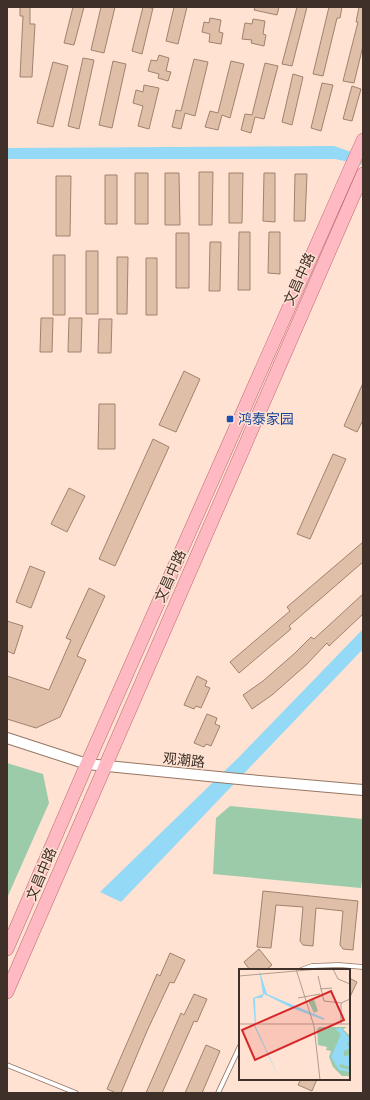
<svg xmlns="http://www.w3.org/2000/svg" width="370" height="1100" viewBox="0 0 370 1100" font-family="Mulish,'Noto Sans SC',sans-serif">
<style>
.green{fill:#9bcba9}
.water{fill:#94d9f5}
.building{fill:#e0bfa9;stroke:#a0826d}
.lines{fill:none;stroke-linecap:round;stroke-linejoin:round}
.service-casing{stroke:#967664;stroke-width:5.5}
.tertiary-casing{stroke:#967664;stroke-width:12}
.primary-casing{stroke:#bb6b72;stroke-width:14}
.service{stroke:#fff;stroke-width:4}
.tertiary{stroke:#fff;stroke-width:10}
.primary{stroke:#feb9c2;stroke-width:13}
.transit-dot{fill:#1a4fb4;stroke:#ffe2d2;stroke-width:1.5}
.labels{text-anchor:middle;stroke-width:3;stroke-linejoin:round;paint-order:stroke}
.street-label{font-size:14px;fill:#3f3129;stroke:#ffe2d2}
.transit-label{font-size:14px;fill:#164399;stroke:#ffe2d2;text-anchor:start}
.inset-road{fill:none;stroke:#b29b8e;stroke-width:1}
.view{fill:#d62828;fill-opacity:0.15;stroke:#d62828;stroke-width:2}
.inset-edge{fill:none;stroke:#3f3129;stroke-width:2}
</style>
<rect width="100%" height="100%" fill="#ffe2d2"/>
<path class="green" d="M7 763 43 774 49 803 7 898Z
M230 806 363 819V873L361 888 213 874 216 818Z"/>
<path class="water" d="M334 146 363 156V165L335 159H7V148Z
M363 629V649L121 902 100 892 240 756Z"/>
<path class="building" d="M20 7H30V24H35L32 77H20L23 16H20Z
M73 7H84L74 45 64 43Z
M101 7H115L104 53 91 50Z
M143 7 153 8 142 54 132 51Z
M174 7H187L178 44 166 41Z
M255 7H279L277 15 254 10Z
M297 7H307L292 66 282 64Z
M329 7H342L340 18H337L323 76 313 74Z
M359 7H363V46L354 83 343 81 358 22H356Z
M210 18 221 20 219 32 223 33 221 44 209 42 210 34 202 32 204 22 209 23Z
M253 19 265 21 263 34 266 35 264 46 251 43 252 40 242 39 245 23 252 24Z
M159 55 169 58 166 71 171 72 168 81 158 78 159 74 148 71 151 60 157 61Z
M83 58 94 60 79 129 68 126Z
M194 59 208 62 195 116 185 113 181 129 172 127 176 110 181 111Z
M113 61 126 64 112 128 99 125Z
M231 61 244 64 230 118 222 115 218 130 205 127 210 111 218 113Z
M53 62 68 66 53 127 37 123Z
M265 63 278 66 264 119 255 117 251 133 241 130 245 114 252 115Z
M293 74 303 77 292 125 282 122Z
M322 83 333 85 321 131 311 128Z
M144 85 159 88 149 129 138 126 143 106 133 103 136 90 143 92Z
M352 86 361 89 352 121 343 119Z
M199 172H213L212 225H199Z
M135 173H148V224H135Z
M165 173H179L180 225H165Z
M229 173H243L242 223H229Z
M264 173H275V222L263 221Z
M295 174H307L305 221H294Z
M105 175H117V224H105Z
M56 176H71L70 236H56Z
M239 232H250V290H238Z
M269 232H280V274L268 273Z
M176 233H189V288H176Z
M210 242H221L220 291H209Z
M86 251H98V314H86Z
M53 255H65V315H53Z
M117 257H128L127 314H117Z
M146 258H157V315H146Z
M41 318H53L52 352H40Z
M69 318H82L81 352H68Z
M99 319H112L111 353H98Z
M184 371 200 379 176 432 159 425Z
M363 383V420L357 432 344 426Z
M99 404H115V449H98Z
M153 439 169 447 115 566 99 559Z
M333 454 346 459 310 539 297 534Z
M69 488 85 496 67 532 51 524Z
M363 542V562L289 626 291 629 239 673 230 662 290 611 287 607Z
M30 566 45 572 31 608 16 602Z
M89 588 105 596 77 656 86 660 60 717 36 728 7 719V676L49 690 71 640 66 638Z
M363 594V614L329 646 327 643 306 665 272 695 252 709 243 695 263 681 295 653 311 637 314 639Z
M7 621 23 626 14 654 7 651Z
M197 676 207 681 205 686 210 688 201 708 196 706 194 709 184 705Z
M207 714 217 718 215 724 220 726 211 746 206 744 204 747 194 743Z
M263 891 358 901 353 950 343 949 340 945 343 911 316 908 313 946 303 945 300 941 303 907 276 905 271 948 257 947Z
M259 949 272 965 266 970H250L244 962Z
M170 953 185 960 174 983 170 982 147 1031 121 1093H116L107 1089 157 974 160 976Z
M349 978 357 982 349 999Z
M194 994 207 999 197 1022 194 1021 162 1093H146L181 1013 184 1015Z
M206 1045 220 1051 202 1093H185Z
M301 1079H317L312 1091 298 1085Z"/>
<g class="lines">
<defs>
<path id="service" d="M301 970 312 966 339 965 363 967
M7 1065 76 1093
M218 1093 240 1046"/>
<path id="tertiary" d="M7 738 87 764 249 780 363 790"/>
<path id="primary" d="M7 949 87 764 363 140
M7 992 363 174"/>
</defs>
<use href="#service" class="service-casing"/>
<use href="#tertiary" class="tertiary-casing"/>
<use href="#primary" class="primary-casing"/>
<use href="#service" class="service"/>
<use href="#tertiary" class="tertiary"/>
<use href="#primary" class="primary"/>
</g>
<rect class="transit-dot" x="226" y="415" width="8" height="8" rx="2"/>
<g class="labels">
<g class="street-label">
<text transform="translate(299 279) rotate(-66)" y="5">文昌中路</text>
<text transform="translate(170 576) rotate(-66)" y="5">文昌中路</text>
<text transform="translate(184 760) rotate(6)" y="5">观潮路</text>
<text transform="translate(41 874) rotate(-67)" y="5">文昌中路</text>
</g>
<g class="transit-label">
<text x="238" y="424">鸿泰家园</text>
</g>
</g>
<g transform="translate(239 969)">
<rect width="111" height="111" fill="#ffe2d2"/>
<path d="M75 30 79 42 75 44 69 32ZM80 58H108L104 60 111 67V107H103L94 98 90 88 92 82 87 81 88 78 79 76 78 60Z" fill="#9bcba9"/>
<path d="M20 0 28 25 85 49V51L53 39 25 25 23 29H16L17 58 41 111 16 59 14 29 24 25ZM102 59 111 70 108 75 111 79 105 82V87L111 86V98L101 95V98L111 101V103L100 101 92 88 102 65 96 60Z" fill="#94d9f5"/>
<path class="inset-road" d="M57 0 75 57 81 111M94 0 99 10 111 15M0 7 80 0M79 7 85 32 102 34 111 30M81 20 93 19M59 29 81 25M102 34V55M0 55H111"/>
<path class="view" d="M92 22 105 51 16 91 3 61Z"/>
<rect width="111" height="111" class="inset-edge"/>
</g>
<rect width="370" height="1100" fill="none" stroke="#3f3129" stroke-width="16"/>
</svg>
